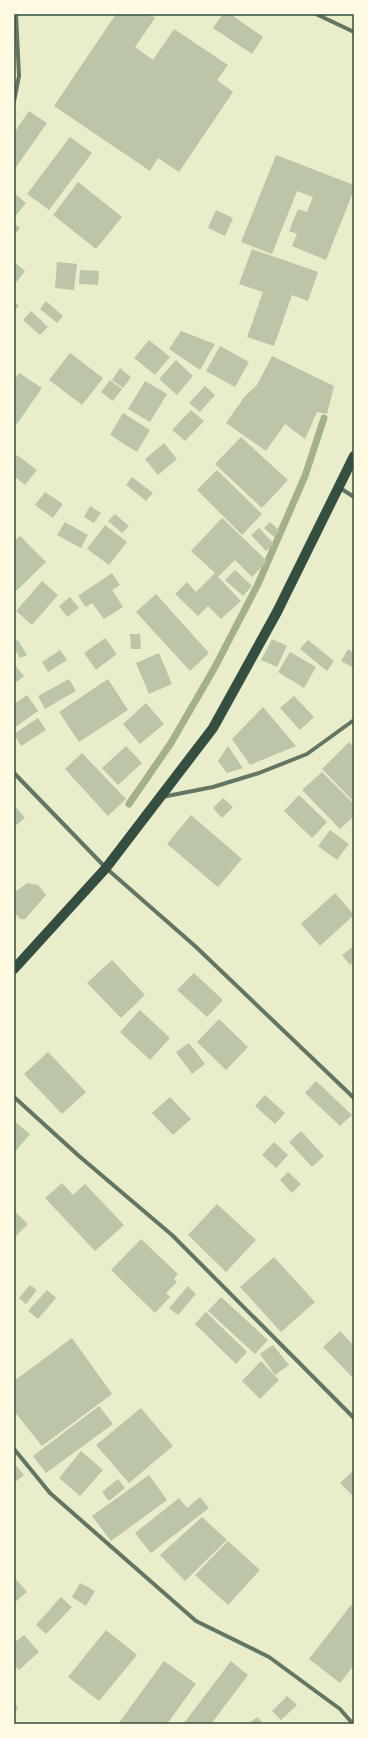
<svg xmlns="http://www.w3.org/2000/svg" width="368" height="1738" viewBox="0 0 368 1738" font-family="Mulish,sans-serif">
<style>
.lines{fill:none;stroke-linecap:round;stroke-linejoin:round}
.stream{stroke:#a3b18a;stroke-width:7}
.building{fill:#bcc5a7}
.minor{stroke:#617663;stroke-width:4}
.primary{stroke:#344e41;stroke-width:10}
.neatline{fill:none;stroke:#344e41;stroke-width:1.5}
</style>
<rect width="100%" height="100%" fill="#e9edc9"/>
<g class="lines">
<path class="stream" d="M129 804 171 743 215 667 258 584 305 476 324 418"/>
</g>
<path class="building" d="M116 14H149L155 18 135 47 153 60 174 29 228 65 217 80 233 92 179 172 158 158 150 171 54 106Z
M223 14H230L263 37 252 54 213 28Z
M29 111 47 123 14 170V133Z
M70 137 92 153 49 210 27 194Z
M276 155 354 185V190L326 260 292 246 297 234 289 231 298 209 307 212 313 197 297 191 272 254 241 242Z
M78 182 122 217 96 249 53 215Z
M14 193 26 203 14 218Z
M216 210 233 218 225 236 208 228Z
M14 223 20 228 14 236Z
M252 249 318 272 308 301 292 295 274 346 247 337 263 292 239 284Z
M14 262 25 271 14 285Z
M57 262 77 264 74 290 55 288Z
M80 270 99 271 98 285 79 284Z
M14 301 19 306 14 311Z
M46 301 63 316 57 323 40 309Z
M31 311 48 327 40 335 23 320Z
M181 331 215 344 200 370 169 349Z
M149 340 170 357 155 375 134 358Z
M220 346 249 362 235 387 206 371Z
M70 353 103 378 82 405 49 380Z
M272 356 334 386 327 414 317 412 305 439 285 424 266 451 226 423 245 396 257 385Z
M176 360 193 376 177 395 159 379Z
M120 368 131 377 123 388 112 380Z
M19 373 42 388 17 424 14 422V381Z
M110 380 122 389 113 401 101 392Z
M145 381 167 394 150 422 128 409Z
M205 386 215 395 200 412 189 403Z
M191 410 204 421 185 441 172 430Z
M123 413 150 430 137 452 110 435Z
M241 437 288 480 262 508 215 464Z
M164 443 177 459 158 475 145 459Z
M17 455 37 470 25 485 14 476V459Z
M217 470 262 514 242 535 197 490Z
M132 477 153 493 146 501 126 485Z
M45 492 63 504 53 518 35 505Z
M90 506 101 513 94 523 84 517Z
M115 514 129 526 122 533 108 521Z
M222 518 267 561 252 577 235 560 218 577 241 601 221 619 208 606 198 616 175 594 187 582 196 592 215 573 191 551Z
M65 522 88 535 81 548 57 535Z
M270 522 280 531 274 537 264 528Z
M105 525 127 542 109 565 87 549Z
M259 528 274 544 266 551 251 535Z
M20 536 46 562 14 593V541Z
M235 570 252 586 243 596 225 580Z
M112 573 120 585 112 590 123 607 104 619 92 603 86 607 78 596Z
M42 581 58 595 32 625 16 611Z
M156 594 209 653 190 671 136 612Z
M70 597 79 608 67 617 59 606Z
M130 634H140L141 649H131Z
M105 638 117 654 96 670 84 653Z
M272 639 287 646 277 667 261 660Z
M18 640 27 655 20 658 14 648V642Z
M308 640 334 661 327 671 300 649Z
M348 649 354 653V668L341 661Z
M60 650 67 660 48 672 42 662Z
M290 652 316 667 304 688 278 672Z
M159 653 172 684 149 694 136 663Z
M14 664 24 676 14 684Z
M69 679 76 691 45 709 38 696Z
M108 679 128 710 79 742 59 712Z
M27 695 38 711 14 728V704Z
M294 696 314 717 300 730 280 708Z
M146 703 164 724 140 744 123 724Z
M263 707 296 746 250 765 232 739Z
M38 718 46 730 21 746 14 734Z
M349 742 354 747V802L322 769Z
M126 746 142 763 118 785 102 768Z
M228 746 243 768 227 773 218 761Z
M82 753 126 799 108 816 65 769Z
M322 772 354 804V816L340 829 302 790Z
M299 795 327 822 312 838 284 811Z
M223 798 233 807 222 818 213 808Z
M14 805 25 818 14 827Z
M191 815 242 859 218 887 167 844Z
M330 830 349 844 337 860 318 846Z
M27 883 38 885 46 895 25 919H20L14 912V893Z
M335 893 354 915 320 946 301 924Z
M354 946V961L350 965 342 955Z
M112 960 145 995 121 1018 87 983Z
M194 973 223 1000 207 1017 177 990Z
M140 1010 170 1038 150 1060 120 1032Z
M219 1019 248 1047 226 1070 197 1042Z
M189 1043 205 1064 192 1074 176 1052Z
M48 1052 86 1092 62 1114 24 1074Z
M316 1081 352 1115 340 1126 305 1093Z
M265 1095 285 1113 275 1124 255 1106Z
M170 1097 191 1119 173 1135 152 1113Z
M14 1121 30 1134 14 1153Z
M301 1131 324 1156 312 1167 289 1142Z
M274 1142 288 1155 276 1168 262 1155Z
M288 1172 301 1184 292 1193 280 1180Z
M62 1183 73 1195 85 1184 124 1225 95 1251 45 1198Z
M217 1204 256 1240 226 1272 188 1235Z
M14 1211 28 1224 14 1238Z
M141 1239 178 1274 174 1279 177 1282 166 1293 170 1297 155 1313 111 1270Z
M274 1257 315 1302 281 1332 240 1287Z
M30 1285 37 1290 26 1304 19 1298Z
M188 1286 196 1294 178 1315 169 1308Z
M47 1290 56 1298 38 1319 28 1311Z
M221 1297 268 1340 255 1354 208 1311Z
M206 1312 247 1352 236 1364 195 1324Z
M340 1331 354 1346V1379L323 1347Z
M72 1338 112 1394 42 1446 14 1411V1381Z
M273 1345 289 1365 275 1375 260 1354Z
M261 1361 279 1380 260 1399 242 1381Z
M99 1406 113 1424 46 1473 33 1456Z
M141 1408 173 1446 129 1483 96 1445Z
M81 1451 103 1470 80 1496 59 1478Z
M14 1463 24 1475 14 1483Z
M354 1470V1497L340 1483Z
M149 1475 167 1500 111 1541 92 1516Z
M118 1479 125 1488 109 1501 102 1492Z
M200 1497 209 1508 151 1553 135 1533 179 1498 187 1508Z
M202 1517 227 1540 185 1581 160 1555Z
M228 1541 260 1570 228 1605 195 1575Z
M14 1577 27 1592 14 1603Z
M80 1583 95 1591 86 1606 72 1597Z
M61 1597 72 1607 46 1634 36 1625Z
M351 1605 354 1607V1665L340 1683 309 1659Z
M106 1630 137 1655 99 1701 68 1677Z
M24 1635 39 1652 19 1670 14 1665V1643Z
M164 1661 196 1684 167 1724H118Z
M231 1661 248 1675 211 1724H186L184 1723Z
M287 1696 297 1705 281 1720 272 1711Z
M14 1705 18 1707 14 1717Z
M258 1717 263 1724H247Z"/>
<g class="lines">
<path class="minor" d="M316 14 354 32
M14 101 19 76 16 14
M340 488 354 497
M14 773 106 868 195 946 354 1098
M162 797 213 787 259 773 307 754 354 720
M14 1097 79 1156 172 1235 354 1418
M14 1449 50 1493 196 1621 269 1657 340 1709 353 1724"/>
<path class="primary" d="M14 969 106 868 213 728 277 612 354 456"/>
</g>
<rect width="368" height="1738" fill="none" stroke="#fefae0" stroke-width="30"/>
<rect x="15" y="15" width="338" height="1708" class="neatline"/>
</svg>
